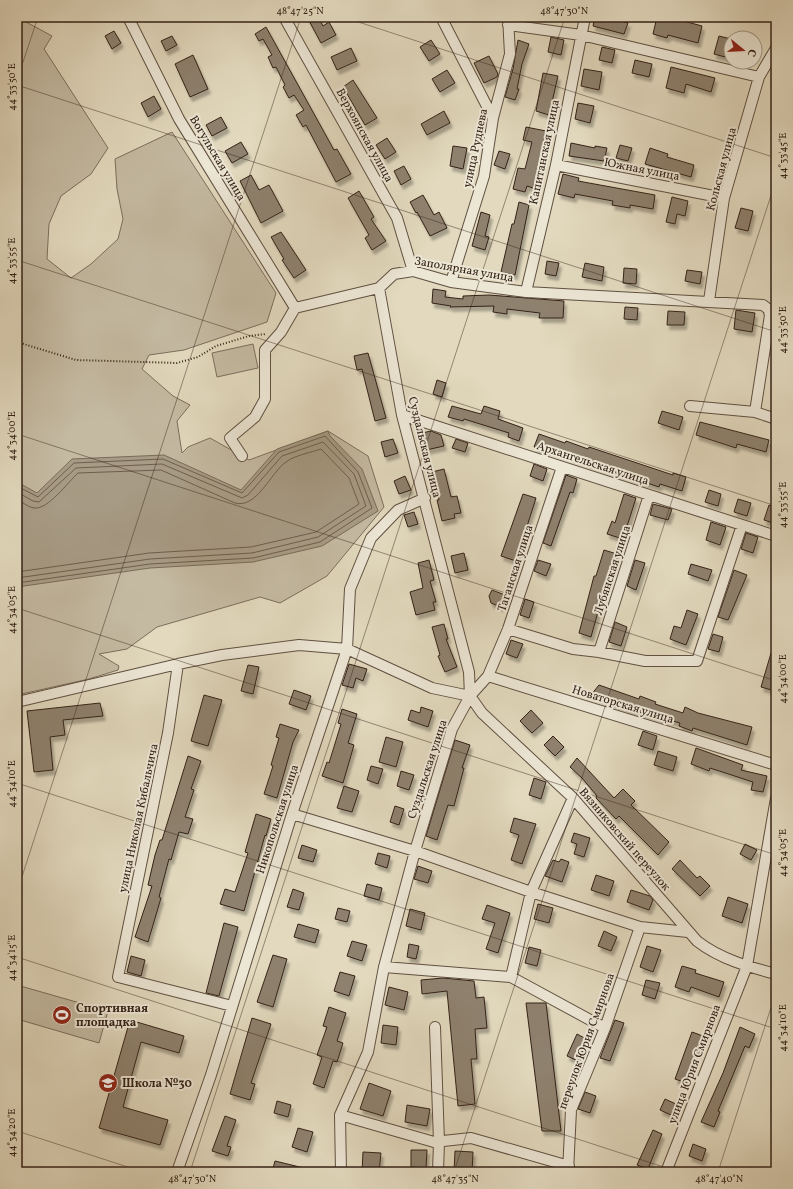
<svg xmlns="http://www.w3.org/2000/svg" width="793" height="1189" viewBox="0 0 793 1189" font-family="Vollkorn,serif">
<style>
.green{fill:#c4baa2;stroke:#7c6e5c}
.water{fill:#a79b85;stroke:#796b59}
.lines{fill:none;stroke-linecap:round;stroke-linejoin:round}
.shore{stroke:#6e5e4e;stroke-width:1}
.building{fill:#8e816e;stroke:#342217;filter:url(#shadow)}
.minor-casing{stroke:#605041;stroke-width:12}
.path{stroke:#342217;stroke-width:2;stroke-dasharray:1 2;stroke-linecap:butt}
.minor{stroke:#ece6d5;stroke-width:10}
.ticks{fill:none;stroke:#342217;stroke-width:1;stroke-opacity:0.45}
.labels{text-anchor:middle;stroke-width:4;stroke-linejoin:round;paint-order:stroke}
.street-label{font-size:12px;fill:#342217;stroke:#ece6d5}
.poi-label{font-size:12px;font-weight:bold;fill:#342217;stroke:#ece6d5;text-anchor:start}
.neatline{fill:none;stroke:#342217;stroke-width:1.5}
.ticks-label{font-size:10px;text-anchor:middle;fill:#342217}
</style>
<defs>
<filter id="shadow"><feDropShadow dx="2.5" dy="4.5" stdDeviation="1" flood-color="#0004"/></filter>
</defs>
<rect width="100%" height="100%" fill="#e2d9be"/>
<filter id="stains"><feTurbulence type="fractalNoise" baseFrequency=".005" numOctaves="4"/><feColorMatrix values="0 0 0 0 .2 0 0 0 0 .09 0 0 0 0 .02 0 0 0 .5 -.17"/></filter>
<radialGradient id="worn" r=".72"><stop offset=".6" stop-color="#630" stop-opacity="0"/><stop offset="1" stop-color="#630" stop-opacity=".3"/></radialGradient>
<path class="green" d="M17 17 52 36 44 49 108 148 91 174 61 196 49 224 47 259 71 278 91 264 118 239 123 219 117 189 115 159 172 132 276 293 267 322 184 350 149 355 142 369 173 396 190 405 177 421 182 453 188 447 210 438 249 460 328 431 368 456 384 507 327 576 280 603 260 597 212 611 157 627 127 649 99 654 119 666 118 670 89 679 17 695Z
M253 344 258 368 217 377 212 353Z
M17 985 108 1011 99 1043 17 1019Z"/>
<path class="water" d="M328 431 330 436 362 469 378 511 322 546 253 562 150 568 17 587V482L37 493 72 459 164 455 241 490 277 449Z"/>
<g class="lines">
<path class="shore" d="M17 486 38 497 74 463 163 459 242 493 279 452 325 436 358 472 372 508 320 542 253 558 150 564 17 583
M17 492 33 501 39 502 76 468 162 464 242 498 248 495 282 456 323 442 354 474 366 506 318 537 252 553 150 559 17 578
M17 499C22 502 28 507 34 508 48 510 68 482 78 473L161 470 235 503C257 509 271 472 286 462 293 456 312 452 321 449L349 478 359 504 316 532 251 547 149 553 17 572"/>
</g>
<path class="building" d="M307 17H318L323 26 329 22 336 35 321 43Z
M595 17H608L628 23 624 34 593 26Z
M657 17H669L702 26 698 43 668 35 667 38 653 34Z
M266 27 334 150 337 149 351 174 336 182 306 125 303 127 296 115 304 110 294 95 289 98 283 87 285 85 276 67 273 68 268 57 272 55 263 39 259 41 255 34Z
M114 31 121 43 112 49 105 36Z
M172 36 177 45 166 51 161 41Z
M719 36 731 39 729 58 714 54Z
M551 37 564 40 561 55 548 52Z
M431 40 440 54 429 61 420 47Z
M518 40 529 44 522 64 517 89H519L515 100 505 97 513 69Z
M602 47 615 50 612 63 599 60Z
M351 48 357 61 337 70 331 57Z
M193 55 208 89 190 97 175 64Z
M489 56 498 74 497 77 484 83 474 63Z
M635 60 652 64 649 77 632 73Z
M671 67 715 78 711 92 686 84 684 93 666 88Z
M584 69 602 72 599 90 581 86Z
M447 70 455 83 440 92 432 79Z
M543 73 558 76 549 115 536 111Z
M353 80 377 118 365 125 343 87Z
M154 96 161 109 148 117 141 103Z
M578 103 594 106 590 123 575 119Z
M444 111 450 123 427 135 421 124Z
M221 117 227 128 212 136 206 125Z
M526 127 546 131 542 150H544L533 188 527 186 525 192 513 189 518 168 525 169 532 142 523 140Z
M387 138 396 152 385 159 376 145Z
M241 142 248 154 232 163 225 151Z
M571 143 595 148V146L607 148 604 161 569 156Z
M620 145 632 148 628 161 616 158Z
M453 146 467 148 463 169 450 166Z
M650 148 668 154 667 157 694 165 691 177 645 164Z
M499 151 510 154 505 169 494 165Z
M404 166 411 179 401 185 394 171Z
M563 174 579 178 578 181 655 195 653 209 630 205V208L612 205 613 201 575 194 574 198 558 194Z
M251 175 259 190 269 185 283 211 261 223 240 181Z
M359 191 374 217 371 219 386 241 372 250 365 238 369 235 348 198Z
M423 195 434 215 439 212 447 228 430 236 417 212 416 213 410 202Z
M672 197 688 201 685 216 677 214 675 224 666 222Z
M519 202 529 205 515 275 501 272 512 224H514Z
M741 208 753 211 748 231 735 228Z
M481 212 490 215 485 236 489 237 485 250 472 246Z
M281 232 306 270 294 278 282 260 284 259 271 237Z
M547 261 559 263 556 276 545 274Z
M585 263 604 267 602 281 582 277Z
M624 268 637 269 636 284 623 283Z
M687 270 702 272 700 284 685 281Z
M433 289 446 291 445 297 463 299V296L489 295 564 301 563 318H539L540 313 507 309V314L493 312 494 306 450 307 451 306 432 303Z
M625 307 638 308 637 320 624 319Z
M736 310 755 313 752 332 734 329Z
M668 311 685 312 684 325H667Z
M368 353 386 418 375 421 362 369 357 370 354 356Z
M437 380 446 383 442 397 433 394Z
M452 406 481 414 484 406 500 411 498 419 523 428 519 441 508 437 509 433 464 419 463 421 448 417Z
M662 411 683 417 679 430 658 423Z
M700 422 769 440 766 452 737 444 736 448 696 435Z
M431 431 441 435 444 446 426 450 422 433Z
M539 434 565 443 566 441 588 449 589 447 673 475V473L686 477 682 491 660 484 659 487 547 449 546 451 534 447Z
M393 439 398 453 385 457 381 442Z
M456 439 468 443 465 452 452 448Z
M534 464 547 469 543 481 530 476Z
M444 469 451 497 457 496 461 513 454 514 455 518 442 521 437 500H439L432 472Z
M566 475 577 479 573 493 570 492 551 546 543 543Z
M405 476 411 490 399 494 394 481Z
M709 490 721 494 718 506 705 502Z
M523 494 536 498 516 561 501 556Z
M624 494 636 498 623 539 607 534 612 521 615 523Z
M738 499 751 503 747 516 734 512Z
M653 504 672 509 668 520 650 515Z
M769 505 776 508V524L764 520Z
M414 512 418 524 408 527 404 515Z
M711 522 726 527 720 545 706 540Z
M746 533 758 537 753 553 741 549Z
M604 550 617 554 612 573 609 572 591 637 579 633 594 576H596Z
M464 553 468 570 455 573 451 556Z
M429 560 434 580 430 581 436 602H433L435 610 416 615 410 592 423 588 418 563Z
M538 560 551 564 546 576 534 571Z
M635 560 645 563 636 590 627 586Z
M691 564 712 570 708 581 688 574Z
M734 570 747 575 728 620 718 617Z
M492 590 505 595 501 607 491 603 489 596Z
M525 599 534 602 529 618 520 615Z
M687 610 698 614 686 645 670 639 674 626 681 628Z
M615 622 627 627 621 646 609 642Z
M444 624 448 639H446L457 667 445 672 438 656 440 655 432 627Z
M713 634 723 637 719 652 708 649Z
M511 640 523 644 517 658 506 654Z
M774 643H776L775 691 761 687Z
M349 664 367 669 363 681 356 678 353 688 342 685Z
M248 665 259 667 253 694 241 691Z
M599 685 639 699 640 696 656 702 655 704 683 713 685 707 698 713 752 727 747 745 693 728 692 731 679 726 680 723 628 709 591 695Z
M294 690 311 696 306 710 289 704Z
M204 695 222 700 208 746 191 741Z
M100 703 103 716 63 720 65 735 50 737 53 770 34 772 27 711Z
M421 707 433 711 428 727 408 720 411 710 420 713Z
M342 709 357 714 348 743 354 745 343 783 322 776 327 762 329 763 341 724 338 723Z
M531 710 543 723 532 733 520 721Z
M280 724 299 730 293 742 277 798 264 794 273 766 271 765 279 738 276 737Z
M643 731 657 736 653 750 638 745Z
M553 736 564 747 555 756 544 745Z
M386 737 403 742 396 767 379 762Z
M455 740 470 745 462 768H464L454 806 448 805 437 840 426 836Z
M696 748 743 765 741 770 767 776 763 792 751 790 753 782 710 768 709 771 691 764Z
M658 751 677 757 673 771 654 765Z
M188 756 201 761 191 789 194 790 185 817 193 819 188 834 179 832 171 860 169 859 159 897 161 898 148 942 135 937 152 886 148 885 155 855 160 840H162Z
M577 758 614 798 623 789 635 801 631 805 669 842 658 855 619 816 616 819 596 798 597 796 582 778 570 767Z
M371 766 383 769 378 784 367 780Z
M401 771 414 775 409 790 397 786Z
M534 778 546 782 541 799 529 795Z
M344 786 359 791 352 812 337 808Z
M395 806 404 809 399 825 390 822Z
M256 814 271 819 266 836 265 835 244 911 220 904 225 889 235 892 248 853 245 852Z
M514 818 536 824 522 864 511 860 519 835 510 832Z
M574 833 590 838 584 857 574 854 577 844 571 842Z
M745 844 757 850 751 860 740 854Z
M302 845 317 850 313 862 298 858Z
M378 853 390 856 387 868 375 864Z
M561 859 569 862 562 882 545 876 553 860 559 862Z
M680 860 697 878 700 876 710 886 700 896 672 869Z
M418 866 432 871 428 883 414 879Z
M596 875 614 881 609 896 591 890Z
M367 884 382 888 379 900 364 896Z
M293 889 304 893 299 910 287 907Z
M631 890 650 896 653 900 649 910 627 902Z
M728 897 748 904 742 923 722 916Z
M538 904 553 908 549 923 534 919Z
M487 905 510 913 498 953 486 949 495 923 482 919Z
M338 908 350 911 347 922 335 919Z
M410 909 425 913 421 930 406 926Z
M224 923 238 927 219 996 206 993Z
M298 924 319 930 315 943 294 937Z
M604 931 617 937 611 951 598 946Z
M352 941 367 945 362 961 347 956Z
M409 944 419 946 416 959 407 957Z
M647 946 661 950 653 972 640 967Z
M529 947 541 950 537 966 525 963Z
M273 955 287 959 273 1007 257 1002Z
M131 956 145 960 141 976 127 972Z
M682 966 696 970 695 973 724 982 719 997 691 987 689 992 675 987Z
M340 972 355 976 349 996 334 991Z
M443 978 474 981 476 998 484 997 487 1028 475 1029 477 1059H471L475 1104 458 1106 447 991 422 994 421 980Z
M646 980 660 983 655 999 642 995Z
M389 987 408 992 404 1010 385 1005Z
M526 1003H546L561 1131H542Z
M329 1007 346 1013 337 1041 343 1043 337 1062 333 1061 324 1088 313 1084 322 1057 317 1055 327 1027 323 1026Z
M252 1018 271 1024 251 1083 255 1084 250 1100 230 1094Z
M130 1020 184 1036 179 1053 141 1042 123 1107 168 1120 160 1145 99 1128Z
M615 1020 624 1023 610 1061 600 1058Z
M383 1025 398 1027 396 1045 381 1043Z
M740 1027 755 1034 749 1048 745 1046 718 1111 720 1112 714 1127 701 1122 723 1073Z
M692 1032 703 1036 686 1083 675 1079Z
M577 1034 588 1040 578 1061 567 1056Z
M369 1083 391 1091 383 1116 360 1109Z
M585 1092 596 1096 590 1113 578 1109Z
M665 1099 676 1104 671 1115 660 1110Z
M277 1101 291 1105 288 1117 274 1113Z
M407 1105 430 1109 427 1126 405 1122Z
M225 1116 236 1120 227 1146 231 1147 228 1156 212 1151Z
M298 1128 313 1132 307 1152 292 1147Z
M653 1130 662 1134 648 1169 637 1165Z
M693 1144 706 1149 702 1161 689 1156Z
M411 1150H427L426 1168 411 1167Z
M455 1151 473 1152 472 1172H454Z
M363 1152 381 1153 379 1172H362Z
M275 1161 308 1169V1172H272Z"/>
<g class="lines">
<defs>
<path id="minor" d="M128 17 179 119 295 308
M284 17 397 218 413 271
M441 17 493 118
M508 25 581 35 759 77
M556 165 724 198
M451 282 484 176 493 118 510 54 508 17
M526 292 556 165 585 17
M709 301 724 198 759 77 776 48
M690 406 755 412
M402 415 776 536
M242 456 230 438 255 417 265 399V350L281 332 295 308 379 288 394 274 413 271 451 282 526 292 763 305 768 309 770 315 755 412 776 419
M508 629 573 649 599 652 645 661H697L742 525
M599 652 649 495
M178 664 168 733 118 977 232 1006
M488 676 508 629 562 467
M470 696 482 713 573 798 697 941C720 959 749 967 776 974
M470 696 488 676 776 765
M17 702 178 664 222 655 299 645 347 649 432 688 470 696
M292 814 415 851 531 892 640 927 688 932
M384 967 511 977 605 1028
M511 977 531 892 573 798
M435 1027 439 1142 438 1172
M340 1115 434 1142 471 1138 569 1166
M177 1172 211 1075 292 814 347 649 350 589 371 538 398 510 425 498
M341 1172 340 1115 368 1052 384 967 415 851 452 729 470 696 469 672 402 415 379 288
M568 1172 571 1110 605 1028 640 927
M666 1172 747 966 776 798"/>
</defs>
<use href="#minor" class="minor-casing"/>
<path class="path" d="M17 342 76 360 177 363 198 357 216 346 249 336 266 334"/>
<use href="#minor" class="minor"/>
</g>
<path class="ticks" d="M343 17 776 158M17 80 38 17M17 85 776 332M17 260 776 506M17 434 776 681M17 608 776 855M17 783 776 1029M17 892 301 17M17 957 679 1172M17 1131 143 1172M190 1172 565 17M454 1172 776 180M718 1172 776 992"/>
<defs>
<symbol id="stadium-disc" viewBox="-11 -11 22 22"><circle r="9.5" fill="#8f2418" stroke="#ece6d5"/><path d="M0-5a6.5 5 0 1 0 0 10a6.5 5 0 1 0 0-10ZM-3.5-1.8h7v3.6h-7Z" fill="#fff"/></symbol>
<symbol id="school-disc" viewBox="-11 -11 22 22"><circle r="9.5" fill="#8f2418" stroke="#ece6d5"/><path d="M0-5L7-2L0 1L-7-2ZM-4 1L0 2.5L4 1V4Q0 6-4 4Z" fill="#fff"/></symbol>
</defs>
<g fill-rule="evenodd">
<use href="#stadium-disc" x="51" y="1004" width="22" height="22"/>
<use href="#school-disc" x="97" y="1072" width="22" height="22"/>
</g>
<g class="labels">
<g class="street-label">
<text transform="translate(365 135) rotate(61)" y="4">Верхоянская улица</text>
<text transform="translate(475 148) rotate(-78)" y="4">улица Руднева</text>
<text transform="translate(544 152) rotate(-78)" y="4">Капитанская улица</text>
<text transform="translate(218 158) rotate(59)" y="4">Вогульская улица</text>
<text transform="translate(642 169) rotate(11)" y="4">Южная улица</text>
<text transform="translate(721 169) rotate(-75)" y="4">Кольская улица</text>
<text transform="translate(464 269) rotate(10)" y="4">Заполярная улица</text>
<text transform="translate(425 447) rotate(76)" y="4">Суздальская улица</text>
<text transform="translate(593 463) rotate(18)" y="4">Архангельская улица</text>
<text transform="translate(515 568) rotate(-72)" y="4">Таганская улица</text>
<text transform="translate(612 570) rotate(-72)" y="4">Лубянская улица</text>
<text transform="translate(623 704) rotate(17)" y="4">Новаторская улица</text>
<text transform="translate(427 769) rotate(-72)" y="4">Суздальская улица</text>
<text transform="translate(138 818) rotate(-78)" y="4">улица Николая Кибальчича</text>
<text transform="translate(277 819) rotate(-72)" y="4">Никопольская улица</text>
<text transform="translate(625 839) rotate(49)" y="4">Вязниковский переулок</text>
<text transform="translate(586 1041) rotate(-70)" y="4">переулок Юрия Смирнова</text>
<text transform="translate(694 1064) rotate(-69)" y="4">улица Юрия Смирнова</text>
</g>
<g class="poi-label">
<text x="76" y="1012">Спортивная<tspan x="76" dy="14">площадка</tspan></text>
<text x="122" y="1087">Школа №30</text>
</g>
</g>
<rect width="793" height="1189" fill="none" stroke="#e2d9be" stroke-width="44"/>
<g transform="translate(743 50) rotate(108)"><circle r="19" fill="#ece6d5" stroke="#a29889"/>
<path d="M0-3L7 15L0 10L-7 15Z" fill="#8f2418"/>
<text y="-6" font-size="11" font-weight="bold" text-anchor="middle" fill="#342217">С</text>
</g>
<rect x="22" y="22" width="749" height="1145" class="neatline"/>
<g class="ticks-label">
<text x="300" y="14">48°47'25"N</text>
<text x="564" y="14">48°47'30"N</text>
<text transform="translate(11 87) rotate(-90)" y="4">44°33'50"E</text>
<text transform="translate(782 156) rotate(-90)" y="4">44°33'45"E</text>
<text transform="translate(11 261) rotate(-90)" y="4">44°33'55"E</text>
<text transform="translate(782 330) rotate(-90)" y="4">44°33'50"E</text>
<text transform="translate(11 436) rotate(-90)" y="4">44°34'00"E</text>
<text transform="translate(782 505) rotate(-90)" y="4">44°33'55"E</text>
<text transform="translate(11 610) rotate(-90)" y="4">44°34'05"E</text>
<text transform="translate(782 679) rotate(-90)" y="4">44°34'00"E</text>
<text transform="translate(11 784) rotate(-90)" y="4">44°34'10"E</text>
<text transform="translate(782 853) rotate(-90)" y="4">44°34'05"E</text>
<text transform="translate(11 958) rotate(-90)" y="4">44°34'15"E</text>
<text transform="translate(782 1028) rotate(-90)" y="4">44°34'10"E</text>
<text transform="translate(11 1133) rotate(-90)" y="4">44°34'20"E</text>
<text x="192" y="1182">48°47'30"N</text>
<text x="455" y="1182">48°47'35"N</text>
<text x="719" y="1182">48°47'40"N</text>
</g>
<rect width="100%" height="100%" filter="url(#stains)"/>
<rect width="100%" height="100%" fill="url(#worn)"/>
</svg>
